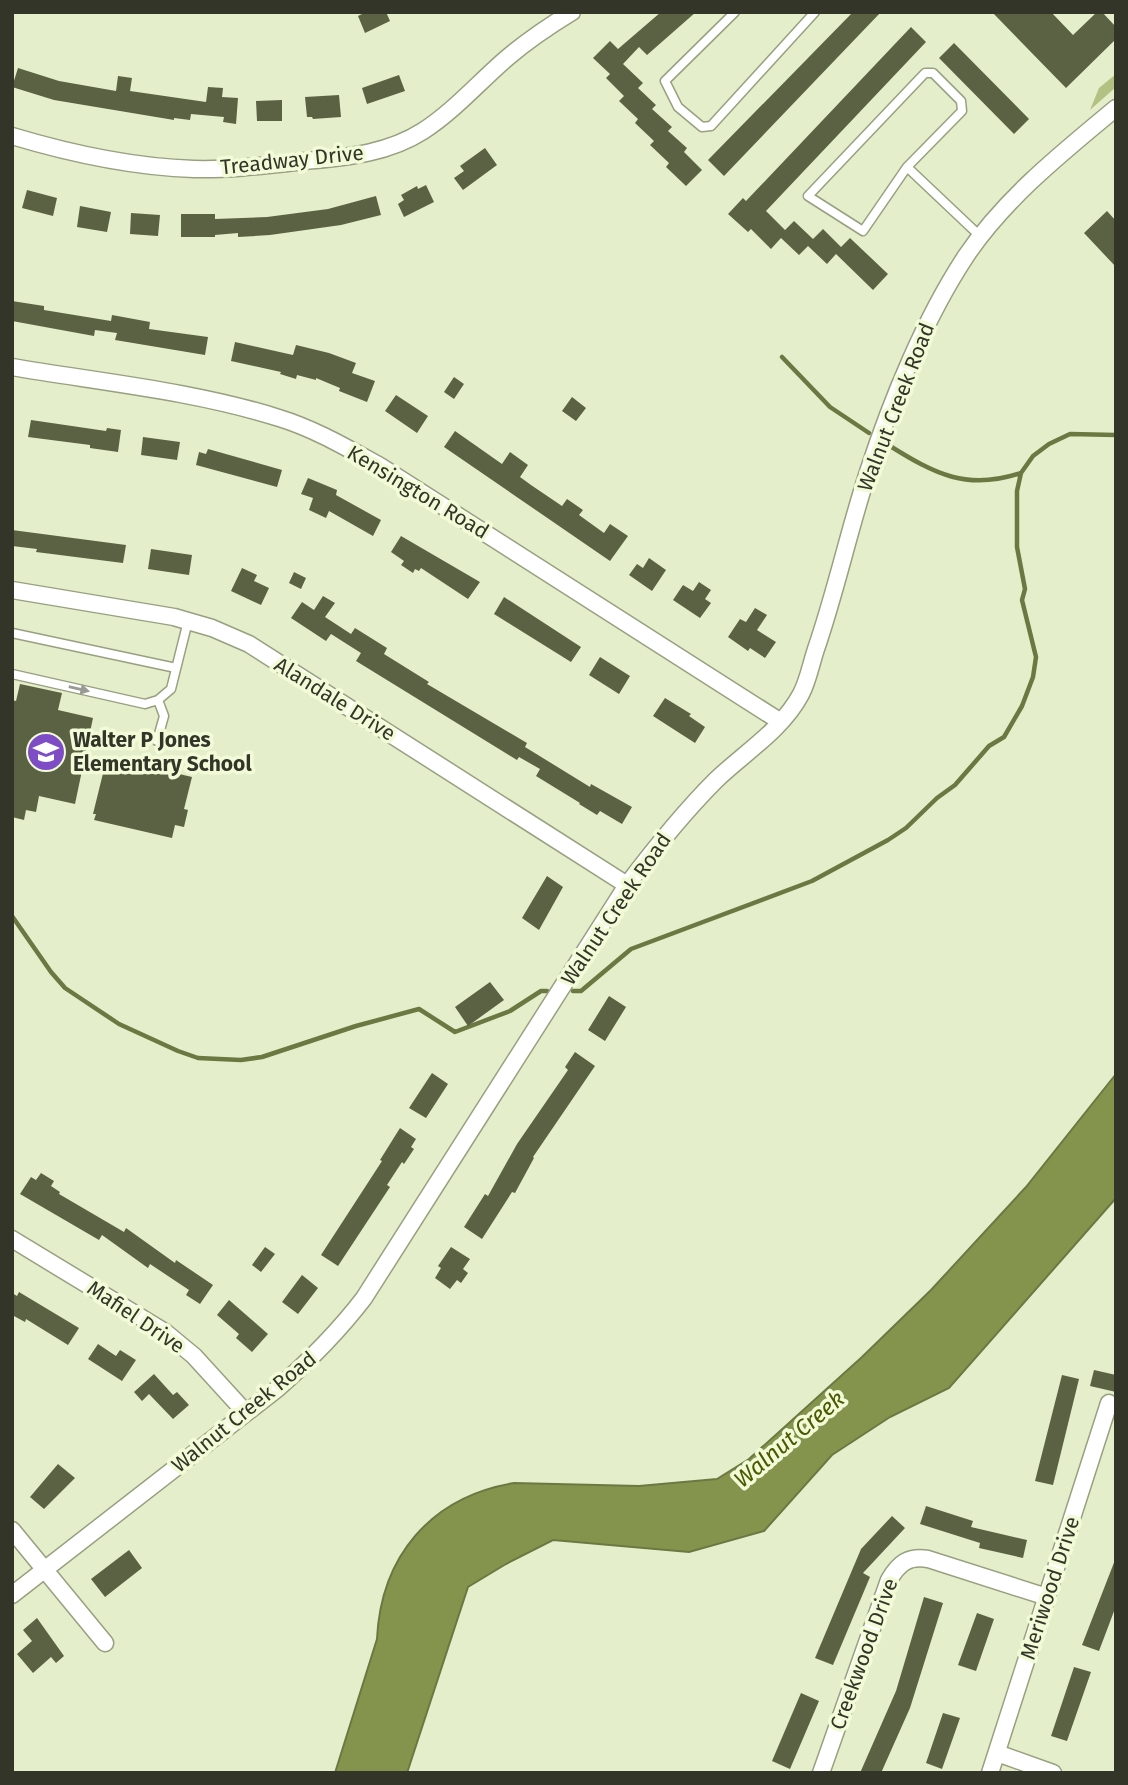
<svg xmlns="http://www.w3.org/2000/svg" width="1128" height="1785" viewBox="0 0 1128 1785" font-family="'Fira Sans',sans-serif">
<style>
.green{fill:#b3c182}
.water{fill:#85944d;stroke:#6c7842;stroke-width:2}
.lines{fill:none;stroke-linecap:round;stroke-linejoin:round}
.stream{stroke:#6c7842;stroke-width:4.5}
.building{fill:#5b6243}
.service-casing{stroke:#98a080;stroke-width:11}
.minor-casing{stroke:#98a080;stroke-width:19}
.service{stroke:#fff;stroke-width:8}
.minor{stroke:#fff;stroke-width:16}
.oneway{fill:#989a94}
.labels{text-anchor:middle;stroke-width:7;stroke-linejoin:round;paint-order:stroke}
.street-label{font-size:21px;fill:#323528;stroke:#f2fbd8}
.poi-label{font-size:21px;font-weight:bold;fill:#323528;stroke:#f2fbd8;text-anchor:start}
.water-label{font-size:23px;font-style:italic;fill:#4c5901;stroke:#f2fbd8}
</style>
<rect width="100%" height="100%" fill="#e4eecb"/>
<path class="green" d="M1116 74V87L1090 110 1099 88Z"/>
<path class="water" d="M1116 1074V1198L949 1388 890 1417 832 1455 764 1531 689 1552 553 1540 506 1564 468 1587 407 1773H335L377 1639C381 1557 430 1497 514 1483L639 1486 717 1479 749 1459 862 1357 931 1290 1026 1187Z"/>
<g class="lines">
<path class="stream" d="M782 357 830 407 869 433
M890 446C935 474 967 491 1021 473
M12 916 51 972 65 988 119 1024 178 1051 198 1058 241 1060 262 1057 356 1026 419 1009 455 1032 510 1011 541 991H547
M573 991H581L631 949 812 881 888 840 906 828 937 798 955 785 989 746 1004 737 1022 706 1033 677 1036 657 1022 600 1025 589 1017 547V491L1021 473 1033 456 1049 444 1070 434 1116 435"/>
</g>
<path class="building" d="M366 12H386L390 21 365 33 358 16Z
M661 12H696L647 55 639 47 623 64 643 83 638 88 656 105 652 109 672 127 668 131 687 148 684 152 702 170 686 186 666 167 669 163 650 145 654 141 635 123 638 119 619 101 624 96 606 78 610 74 593 58 610 41 618 49Z
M853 12H881L724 176 708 160Z
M992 12H1051L1073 35 1097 12H1102L1116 27V39L1066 88Z
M911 27 926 42 766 211 785 230 794 221 813 239 823 229 841 247 850 238 888 274 873 290 836 254 827 264 808 246 799 255 781 238 771 249 751 229 748 232 728 214 743 198 746 201Z
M954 43 1029 119 1014 134 939 58Z
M18 68 59 81 116 91 118 76 132 78 130 91 206 102 208 87 223 88 222 97 238 98 236 124 223 122 224 117 191 114 190 120 174 118V120L54 100 12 87Z
M399 75 405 91 367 104 362 88Z
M339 95 341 117 313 119 312 117H307L305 97Z
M282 100V121H257L256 101Z
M485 148 497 165 463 190 454 178 464 171 460 166Z
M426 185 434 202 404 217 398 204 404 200 401 195 417 186 418 189Z
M27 190 57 198 53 216 22 208Z
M376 196 381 215 341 225 270 235 238 237V233L215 235V237H181V214H215V219L267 217 328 209Z
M80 206 111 212 107 232 77 227Z
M1107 211 1116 221V267L1084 233Z
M131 213 160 215 158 236 130 234Z
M12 301 44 306V310L111 321 112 315 150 322 149 329 208 337 205 355 115 340 117 333 95 330 94 336 12 321Z
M235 342 293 355 296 345 329 353 356 363 352 373 375 381 367 402 339 391 340 388 316 378V380L297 375 296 379 280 374 281 372 231 361Z
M454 377 464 384 454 399 444 392Z
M396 395 428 416 417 433 385 411Z
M572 397 586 408 576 421 562 411Z
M31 420 106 431 107 428 121 430 118 452 90 448V445L28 437Z
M455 431 502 464 510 452 528 465 520 477 531 485 562 506 567 499 583 510 579 515 604 533 610 524 628 536 610 561 444 447Z
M143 437 180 442 177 460 141 455Z
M208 449 282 470 277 487 196 465 199 452 206 454Z
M308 478 337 490 336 495 381 520 373 536 329 511 326 518 309 510 313 498 301 494Z
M12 530 126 545 123 563 36 552 37 549 12 546Z
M401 536 480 582 468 599 421 568 419 571 415 569 413 573 401 565 404 561 391 552Z
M151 549 192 555 189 575 148 569Z
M649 558 666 570 652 591 629 575 637 564 643 568Z
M242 568 257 575 254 581 269 588 261 605 231 591Z
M294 572 306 578 301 589 289 583Z
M699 582 711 590 705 599 711 603 700 618 673 600 683 585 693 591Z
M323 596 335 603 325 617 351 634 355 628 387 648 384 654 429 682 427 684 527 743 525 747 590 787 591 784 632 807 622 824 600 811 597 815 579 804 580 803 536 776 540 769 519 757 517 760 356 661 361 653 331 634 326 641 291 618 302 602 314 610Z
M504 597 581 647 571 662 494 614Z
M755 608 767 615 757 630 776 642 765 658 750 648 748 651 728 637 740 619 746 622Z
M600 657 630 676 619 694 589 675Z
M20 684 62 693 58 710 93 718 75 804 39 796 36 812 26 810 24 820 12 817V700L16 701Z
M665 698 691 714 689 716 705 727 695 743 653 716Z
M107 757 192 777 184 809 188 810 184 827 175 825 172 838 94 820 96 814H93Z
M547 876 563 887 539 930 522 918Z
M490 982 504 1000 468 1026 455 1007Z
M609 996 626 1007 605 1041 588 1030Z
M575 1052 595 1066 533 1157 534 1158 515 1193 512 1192 482 1239 464 1227 485 1194 488 1196 517 1144 568 1070 565 1067Z
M432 1073 448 1084 426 1118 409 1108Z
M400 1128 416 1139 411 1147 414 1149 404 1164 402 1162 387 1185 390 1187 338 1266 321 1255 382 1161 380 1160Z
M41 1173 54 1181 51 1186 60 1192 59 1194 124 1232 126 1228 175 1263 176 1260 213 1285 200 1304 186 1295 189 1290 150 1264 148 1268 102 1235 99 1240 20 1194 31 1177 36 1180Z
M265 1247 275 1254 261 1272 252 1265Z
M451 1247 470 1259 463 1269 468 1273 461 1283 457 1280 450 1289 435 1278 441 1268 438 1266Z
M302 1275 318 1288 298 1314 282 1302Z
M19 1292 79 1328 68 1345 26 1319 25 1322 12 1315V1293L17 1296Z
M229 1300 268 1334 252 1352 236 1338 239 1334 217 1315Z
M98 1344 116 1356 120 1350 136 1360 122 1381 88 1359Z
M1094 1370 1116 1375V1392L1090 1386Z
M154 1374 173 1395 177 1392 189 1405 173 1419 149 1394 142 1401 134 1392Z
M1062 1375 1079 1379 1053 1485 1035 1481Z
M58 1464 75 1478 44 1509 30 1497Z
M926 1506 973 1521 971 1527 1027 1540 1023 1558 979 1548 980 1543 920 1524Z
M892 1516 905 1528 863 1573 870 1577 833 1665 815 1658 861 1549Z
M129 1550 142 1568 105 1597 91 1579Z
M1115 1560 1116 1606 1099 1651 1082 1645Z
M924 1597 943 1603 910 1708 881 1773H860L896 1691Z
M977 1613 994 1619 976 1671 958 1665Z
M37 1618 64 1656 56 1663 51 1657 33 1673 17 1654 32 1641 23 1630Z
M1074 1667 1091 1672 1067 1741 1051 1736Z
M801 1693 819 1701 790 1769 772 1761Z
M943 1713 960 1718 942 1769 926 1763Z"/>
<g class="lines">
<defs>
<path id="service" d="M735 12 665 81 678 107 702 127 711 126 815 12
M907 167 863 231 808 196 925 73H933L961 101 962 111 907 167 981 237
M12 633 176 668
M12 674 145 704 158 700 171 689 188 621
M157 741 164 716 158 700"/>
<path id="minor" d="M12 136C72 154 132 167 194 169 231 170 269 165 306 161 346 157 387 154 423 131 454 111 479 82 507 58 527 41 549 26 572 12
M12 367C100 382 194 391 279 418 315 429 347 448 380 466L781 722
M12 590 174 617 212 628 249 644 627 885
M12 1239 165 1332 194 1356 246 1413
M12 1530 105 1643
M12 1595 277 1389C309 1361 338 1332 364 1298L627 885C655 848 683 813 716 780 744 753 782 730 801 694 808 681 811 664 816 649 836 591 849 530 868 472 891 401 925 318 966 256 1005 198 1063 152 1116 108
M997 1753 1053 1773
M821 1773 889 1580C899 1563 908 1556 928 1559L1047 1597
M990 1773 1109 1403"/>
</defs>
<use href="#service" class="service-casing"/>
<use href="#minor" class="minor-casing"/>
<use href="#service" class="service"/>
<use href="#minor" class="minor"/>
</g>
<defs><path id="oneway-solid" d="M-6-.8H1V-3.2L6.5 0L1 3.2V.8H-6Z" transform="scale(1.75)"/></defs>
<use class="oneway" href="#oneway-solid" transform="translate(79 689) rotate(13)"/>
<defs>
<symbol id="school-disc" viewBox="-11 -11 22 22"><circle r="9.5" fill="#7e4dc5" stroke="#f2fbd8"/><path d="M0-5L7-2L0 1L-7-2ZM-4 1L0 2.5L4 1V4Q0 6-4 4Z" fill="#fff"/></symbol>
</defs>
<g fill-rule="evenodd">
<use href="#school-disc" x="24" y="730" width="44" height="44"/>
</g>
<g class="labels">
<g class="street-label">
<text transform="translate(292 160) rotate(-6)" y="7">Treadway Drive</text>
<text transform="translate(896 407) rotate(-69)" y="7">Walnut Creek Road</text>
<text transform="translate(418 492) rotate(31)" y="7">Kensington Road</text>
<text transform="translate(335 699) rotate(32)" y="7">Alandale Drive</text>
<text transform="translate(616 909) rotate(-56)" y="7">Walnut Creek Road</text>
<text transform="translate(136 1317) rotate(34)" y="7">Mafiel Drive</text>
<text transform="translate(244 1412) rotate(-39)" y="7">Walnut Creek Road</text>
<text transform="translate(1050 1588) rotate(-72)" y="7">Meriwood Drive</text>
<text transform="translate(864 1654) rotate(-70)" y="7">Creekwood Drive</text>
</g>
<g class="poi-label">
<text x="73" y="747">Walter P Jones<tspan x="73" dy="24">Elementary School</tspan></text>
</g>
<g class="water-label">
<text transform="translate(789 1439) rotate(-40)" y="8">Walnut Creek</text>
</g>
</g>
<rect width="1128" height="1785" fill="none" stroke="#323528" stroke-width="28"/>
</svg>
